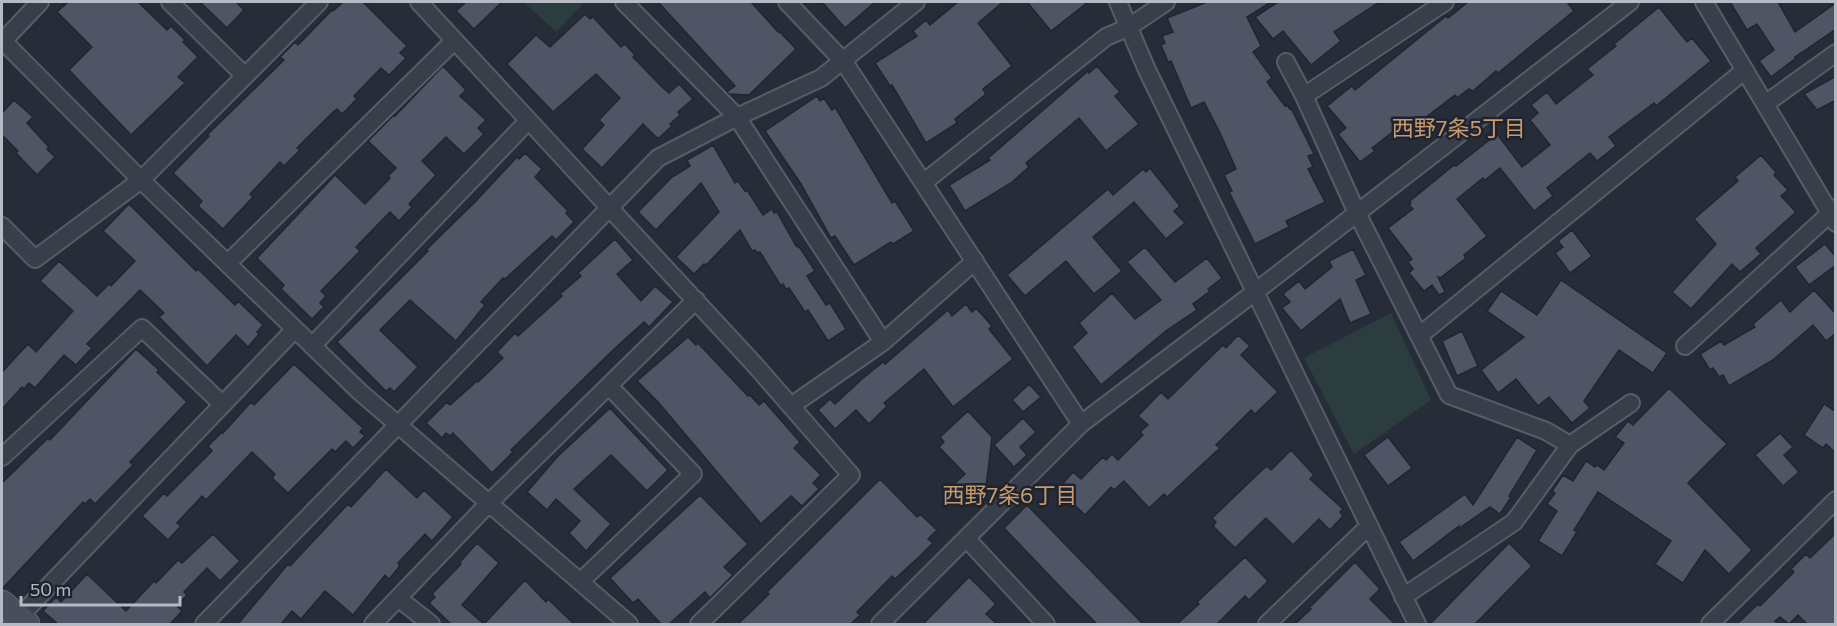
<svg xmlns="http://www.w3.org/2000/svg" width="1837" height="626" viewBox="0 0 1837 626" font-family="Commissioner,'Noto Sans JP',sans-serif">
<style>
.green{fill:#2b3d3f}
.building{fill:#4f5564;stroke:#202631;stroke-width:1.5}
.lines{fill:none;stroke-linecap:round;stroke-linejoin:round}
.street-casing{stroke:#575d68;stroke-width:20}
.secondary-casing{stroke:#575d68;stroke-width:27}
.street{stroke:#393f4a;stroke-width:16}
.secondary{stroke:#484e5c;stroke-width:24}
.labels{text-anchor:middle;stroke-width:5;stroke-linejoin:round;paint-order:stroke}
.neighbourhood-label{font-size:22px;fill:#c89b6d;stroke:#1e242f}
</style>
<rect width="100%" height="100%" fill="#262d39"/>
<path class="green" d="M524 2H585L556 32Z
M1391 313 1431 400 1354 454 1304 358Z"/>
<path class="building" d="M68 2H138L167 30 171 26 185 40 183 42 198 57 178 77 185 83 131 135 69 70 92 47 57 12Z
M200 2H236L244 10 227 28Z
M343 2H363L407 46 400 53 406 58 389 75 381 68 354 96 357 99 342 114 337 109 333 112 297 148 300 150 284 166 280 162 250 194 253 197 223 229 198 206 202 201 173 173 209 136 207 135 284 60 280 57 295 42 298 45 332 10 333 11Z
M466 2H502L474 29 456 11Z
M658 2H751L778 32 779 31 796 49 749 95 729 94 727 92 735 86Z
M822 2H875L845 28Z
M958 2H1003L978 23 1012 66 983 89 986 94 955 119 957 123 926 143 892 85 890 86 875 63 917 36 913 31 926 20 930 25Z
M1027 2H1088L1051 31Z
M1207 2H1271L1247 17 1261 46 1253 52 1272 78 1267 82 1285 106 1287 105 1290 109 1291 108 1314 154 1308 156 1313 167 1308 169 1325 202 1286 221 1289 227 1255 244 1229 192 1232 191 1224 175 1236 169 1220 133 1204 102 1191 108 1171 61 1168 62 1161 45 1165 43 1162 36 1173 32 1167 18Z
M1278 2H1379L1334 32 1341 41 1311 65 1283 31 1273 39 1255 17Z
M1468 2H1567L1574 11 1498 73 1496 71 1473 91 1469 89 1457 98 1455 95 1413 127 1408 120 1372 148 1375 151 1360 162 1338 134 1346 128 1327 106 1352 86 1355 90 1446 16 1448 18Z
M1730 2H1778L1795 32 1836 3V29L1795 57 1796 58 1771 77 1759 61 1774 50 1757 24 1747 30Z
M1659 7 1687 42 1692 38 1711 61 1656 106 1654 103 1609 137 1616 146 1597 161 1590 153 1547 188 1553 196 1534 211 1500 168 1485 180 1483 178 1457 199 1487 236 1464 255 1466 258 1440 278 1438 277 1445 292 1439 295 1432 285 1424 291 1409 273 1413 269 1408 262 1412 259 1388 228 1413 209 1409 205 1411 203 1410 201 1454 165 1456 166 1497 134 1522 167 1550 145 1530 120 1538 113 1531 105 1547 92 1556 104 1593 75 1587 69 1616 46 1614 44Z
M585 14 590 19 593 17 621 47 625 44 635 55 633 57 663 88 669 93 679 84 693 99 678 112 680 115 670 124 672 126 659 138 656 137 643 124 602 168 582 149 604 125 599 120 620 98 596 74 553 112 507 64 536 35 550 47Z
M443 66 466 90 460 96 486 120 478 128 484 134 464 154 446 137 422 161 436 175 409 204 412 207 399 221 390 212 356 247 360 251 321 291 326 296 320 303 324 307 312 319 281 289 284 285 257 258 335 175 365 204 390 178 388 176 396 168 368 141 394 115 395 116Z
M1097 66 1120 92 1115 96 1139 124 1106 151 1079 118 1026 163 1029 167 1011 183 965 211 949 185 990 160 988 158 1088 71 1089 73Z
M1836 76V100L1817 110 1804 94Z
M817 96 820 101 824 98 832 110 835 107 892 203 895 201 914 231 893 244 891 242 854 265 835 236 831 238 801 184 765 131Z
M14 100 33 117 27 123 49 147 47 149 55 157 37 175 16 153 18 151 2 135V113Z
M713 145 735 183 738 181 745 191 747 190 763 215 772 209 774 213 777 212 796 246 800 248 815 271 807 276 826 305 830 303 846 329 828 341 808 310 805 312 789 288 786 289 783 284 781 286 760 252 757 253 755 250 752 251 740 230 706 265 704 264 694 274 676 257 719 212 701 183 656 230 638 212 672 177 690 166 687 160Z
M525 153 542 169 535 177 568 211 566 213 574 222 556 240 552 236 505 279 503 278 481 302 485 305 456 341 410 300 380 330 418 367 394 392 390 388 386 391 337 342 428 251 426 250 474 203 517 157 519 159Z
M1761 155 1776 172 1774 175 1788 190 1781 196 1796 212 1756 248 1761 254 1740 272 1732 264 1691 309 1672 292 1716 244 1694 219 1738 181 1735 177Z
M1150 168 1180 206 1174 211 1185 223 1166 239 1134 202 1093 237 1122 271 1094 294 1066 261 1025 296 1007 275 1108 189 1113 195 1143 169 1146 172Z
M129 204 196 271 198 269 235 305 238 301 263 325 257 332 259 334 248 347 236 335 207 366 159 317 164 313 140 290 87 344 92 348 76 365 64 355 35 388 29 383 24 389 22 387 2 409V372L28 344 36 352 73 311 40 281 59 261 97 296 109 284 111 286 135 261 103 231Z
M1572 230 1592 256 1570 273 1555 253 1563 247 1558 241Z
M615 239 633 260 617 274 641 301 655 286 673 302 649 327 644 322 612 351 511 450 513 452 492 473 453 433 450 436 446 433 442 438 426 423 447 402 450 405 477 381 478 382 503 358 497 352 515 333 518 336 562 296 560 294 581 276 578 273Z
M1825 244 1836 257V265L1809 285 1795 267Z
M1145 247 1175 282 1207 258 1222 278 1208 289 1210 291 1193 304 1197 310 1167 330 1101 385 1072 347 1087 333 1079 323 1112 293 1135 319 1161 300 1127 262Z
M1353 249 1366 275 1356 280 1371 314 1350 323 1340 299 1301 331 1282 308 1290 302 1283 294 1299 281 1305 289 1332 267 1329 261Z
M1561 280 1667 353 1653 373 1619 350 1584 401 1590 408 1572 423 1549 397 1538 406 1516 379 1498 393 1481 370 1524 337 1487 311 1501 291 1537 315Z
M1814 290 1836 314V333L1826 341 1813 325 1773 360 1729 386 1723 375 1719 377 1713 368 1710 370 1700 354 1721 341 1724 345 1755 327 1753 324 1781 300 1790 312Z
M966 304 972 312 976 308 992 326 989 329 1013 359 953 407 924 369 884 403 887 406 869 424 856 410 835 429 818 410 830 399 835 404 862 379 883 362 885 364 948 310 952 316Z
M1462 331 1478 366 1457 376 1442 341Z
M1238 335 1250 346 1241 355 1278 392 1255 414 1251 410 1216 445 1220 448 1167 497 1164 494 1149 508 1124 481 1114 490 1111 487 1085 515 1058 489 1073 472 1081 479 1103 457 1106 460 1112 454 1118 460 1143 435 1140 432 1148 425 1138 416 1161 392 1168 399 1223 345 1226 348Z
M688 337 696 345 698 343 748 396 750 395 759 405 764 401 800 442 794 448 821 475 813 483 819 489 802 506 791 496 761 524 658 402 637 381Z
M136 349 159 370 157 372 187 402 130 462 133 465 95 504 90 499 85 504 83 502 2 589V483L48 438 50 440Z
M294 364 363 428 360 432 365 436 353 448 346 441 335 452 332 449 288 493 272 478 275 474 252 452 206 500 202 496 177 523 181 526 168 540 142 516 164 493 167 496 212 451 208 446 222 432 223 433 251 402 254 405Z
M1029 384 1041 397 1023 412 1012 400Z
M1669 388 1727 444 1688 483 1752 550 1729 574 1705 550 1683 583 1655 564 1671 541 1598 492 1574 530 1577 532 1562 556 1538 541 1557 511 1547 504 1555 493 1552 491 1563 475 1573 481 1586 461 1595 467 1597 465 1604 470 1624 443 1615 437 1628 421 1633 425Z
M1824 404 1836 412V453L1826 444 1823 448 1804 435Z
M610 408 668 470 647 491 611 455 574 489 611 524 586 551 569 533 580 521 556 499 547 510 527 492 558 456Z
M968 411 992 437 986 487 990 491 975 504 969 498 966 500 952 486 965 474 939 447 944 442 940 437Z
M1023 418 1036 432 1020 447 1027 455 1014 467 994 445Z
M1780 433 1793 447 1784 455 1799 472 1783 486 1755 455Z
M1388 437 1412 468 1388 486 1364 455Z
M1517 437 1537 450 1509 496 1511 497 1500 514 1490 507 1458 529 1459 526 1413 561 1399 542 1465 494 1473 505Z
M1291 450 1314 475 1310 479 1343 509 1340 512 1343 516 1330 530 1319 519 1293 545 1266 518 1235 548 1213 526 1216 522 1212 518 1260 472 1267 466 1271 470Z
M386 469 417 498 424 490 453 517 432 541 425 534 398 563 400 566 389 579 385 575 353 615 325 591 301 619 292 611 281 624H238L288 564 290 566 348 504 351 507Z
M880 479 917 517 920 514 937 530 928 539 933 543 921 555 895 579 892 576 857 612 860 615 851 624H738L769 594 767 592Z
M700 495 748 544 724 567 733 575 710 598 705 592 669 624H661L638 599 633 603 610 578Z
M1027 505 1094 574 1143 624H1097L1067 594 1004 528Z
M1836 533V624H1807L1798 615 1789 624 1780 617 1775 621 1778 624H1737L1758 604 1760 606 1794 572 1791 569 1806 554 1810 558Z
M213 534 240 561 220 581 207 568 184 592 187 595 177 606 182 611 170 624H58L43 611 56 597 61 602 87 574 126 611 154 581 156 583 178 560 182 563Z
M477 543 499 563 462 605 484 624 525 580 546 602 548 599 574 624H451L429 603 435 597 432 594 461 564 460 562Z
M1509 543 1532 566 1475 624H1430Z
M1245 557 1268 581 1249 600 1245 596 1217 624H1177L1199 604 1197 602Z
M1355 562 1380 589 1370 599 1395 624H1295L1311 609 1309 608Z
M969 577 996 604 986 614 997 624H923Z"/>
<g class="lines">
<defs>
<path id="street" d="M170 2 245 76
M419 2 755 365 851 475 699 624
M624 2 737 117 883 342
M787 2 844 62 1081 424
M1118 2 1147 70 1417 624
M1704 2 1836 223
M2 40 141 180 360 392 629 624
M3 41 40 2
M1286 62 1304 96 1357 213 1449 395 1546 431 1570 445
M1304 96 1445 2
M1765 104 1836 53
M923 183 1106 37 1129 27 1166 2
M2 226 35 259 141 180 319 2
M228 263 454 41
M1419 336 1745 70
M312 346 528 121
M1685 346 1836 208
M791 406 883 342 975 261
M2 457 142 328 222 404
M966 538 1046 624
M580 582 693 474 609 386
M1403 597 1514 522 1570 445 1631 403
M398 598 431 624
M19 617 295 329
M204 624 658 158 737 117 821 78 916 2
M373 624 489 503 696 300
M880 624 1081 424 1255 292 1630 2
M1267 624 1369 526
M1710 624 1836 500"/>
<path id="secondary" d="M2 603 27 624"/>
</defs>
<use href="#street" class="street-casing"/>
<use href="#secondary" class="secondary-casing"/>
<use href="#street" class="street"/>
<use href="#secondary" class="secondary"/>
</g>
<g class="labels">
<g class="neighbourhood-label">
<text x="1459" y="136">西野7条5丁目</text>
<text x="1010" y="503">西野7条6丁目</text>
</g>
</g>
<rect width="1837" height="626" fill="none" stroke="#b5bac5" stroke-width="6"/>
<path d="M21 596v9h159v-9" fill="none" stroke="#b5bac5" stroke-width="3"/>
<text x="30" y="596" font-size="18" fill="#b5bac5" stroke="#1e242f" stroke-width="4.5" paint-order="stroke">50 m</text>
</svg>
